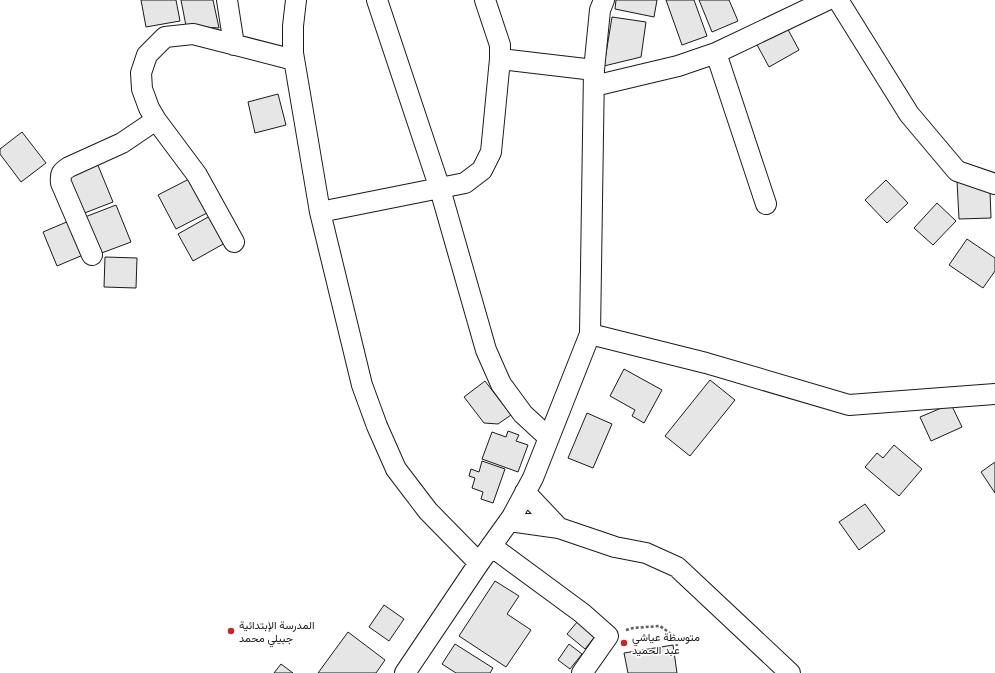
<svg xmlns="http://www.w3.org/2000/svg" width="995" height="673" viewBox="0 0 995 673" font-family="'Noto Serif',Vazirmatn,serif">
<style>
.building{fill:#e6e6e6;stroke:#1a1a1a}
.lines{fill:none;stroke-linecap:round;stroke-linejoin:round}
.minor-casing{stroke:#1a1a1a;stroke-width:22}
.path{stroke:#5f5f5f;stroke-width:2.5;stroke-dasharray:3 2;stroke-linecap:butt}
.minor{stroke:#fff;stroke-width:20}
.poi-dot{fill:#c62828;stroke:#fff;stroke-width:1.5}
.labels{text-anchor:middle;stroke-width:3;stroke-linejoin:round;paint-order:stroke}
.poi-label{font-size:11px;fill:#1a1a1a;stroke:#fff;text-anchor:start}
</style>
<rect width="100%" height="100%" fill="#fff"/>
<path class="building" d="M141 0H176L180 21 146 27Z
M181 0H213L219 28 186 26Z
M616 0H657L654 17 615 9Z
M666 0H694L707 36 682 45Z
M699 0H729L738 21 712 32Z
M612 17 646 22 641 57 604 66Z
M785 24 799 50 769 67 755 41Z
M278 94 286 125 255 133 248 102Z
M22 132 46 163 21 182 0 154V149Z
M97 163 113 202 82 214 66 174Z
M189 179 207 213 176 229 158 195Z
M886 180 908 203 887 223 865 200Z
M957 181 990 191 991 218 959 219Z
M937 203 956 221 933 245 914 228Z
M116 205 131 242 99 254 85 217Z
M210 216 225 243 193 261 178 234Z
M69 221 83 255 57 266 43 232Z
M967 239 995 258V271L983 288 949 265Z
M105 257 137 258 136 288 104 287Z
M624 369 662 390 644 423 632 416 635 410 610 396Z
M710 380 735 400 690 456 665 436Z
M485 381 511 415 498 424 484 423 464 397Z
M951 404 962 427 931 441 920 417Z
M587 413 612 424 593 468 568 458Z
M508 431 519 435 516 441 528 445 518 472 482 459 492 432 506 437Z
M894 445 922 469 899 496 865 467 877 453 883 458Z
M482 461 505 469 493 503 481 499 483 492 472 488 475 478 469 476 471 469 479 472Z
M995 462V493L981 472Z
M865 504 885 531 859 550 839 522Z
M495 581 519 596 507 614 531 630 506 667 459 636Z
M384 605 404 619 389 641 369 627Z
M578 621 596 635 585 649 567 634Z
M348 632 385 660 376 673H318Z
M455 644 493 668 490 673H456L442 664Z
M569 644 582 654 570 669 558 660Z
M673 645 677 673H628L624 653Z
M281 664 293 673H274Z"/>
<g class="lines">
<defs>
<path id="minor" d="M227 0 234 45
M296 0 293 26V53L320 212 362 385 377 426 396 469 428 511 479 563
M377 0 440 189 486 350 501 384 523 414 549 438
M838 0 909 114 957 171 995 184
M716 53 766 204
M500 59 594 70
M594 86 678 66 716 53 827 0
M320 212 465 183 482 170 491 152 500 59V45L485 0
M234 242 197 175 156 120 149 108 142 89 141 73 147 55 165 37 193 34 294 60
M92 255 61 183C60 174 61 172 69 167L122 143 156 120
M590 334 706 363 849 405 995 394
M525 492 559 528 615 547 646 553 677 567 790 673
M509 521 559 528
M491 546 582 613 608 636 582 673
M405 673 479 563 512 517 533 478 590 334 594 70 600 10 604 0"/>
</defs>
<use href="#minor" class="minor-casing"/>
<path class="path" d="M626 630 633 628 660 626 674 636 677 646"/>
<use href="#minor" class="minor"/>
</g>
<g class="poi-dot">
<circle cx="231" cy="631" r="4"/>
<circle cx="624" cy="643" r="4"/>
</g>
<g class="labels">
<g class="poi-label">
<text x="239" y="629">المدرسة الإبتدائية<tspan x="239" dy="13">جبيلي محمد</tspan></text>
<text x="632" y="641">متوسطة عياشي<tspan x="632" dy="13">عبد الحميد</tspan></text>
</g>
</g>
</svg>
